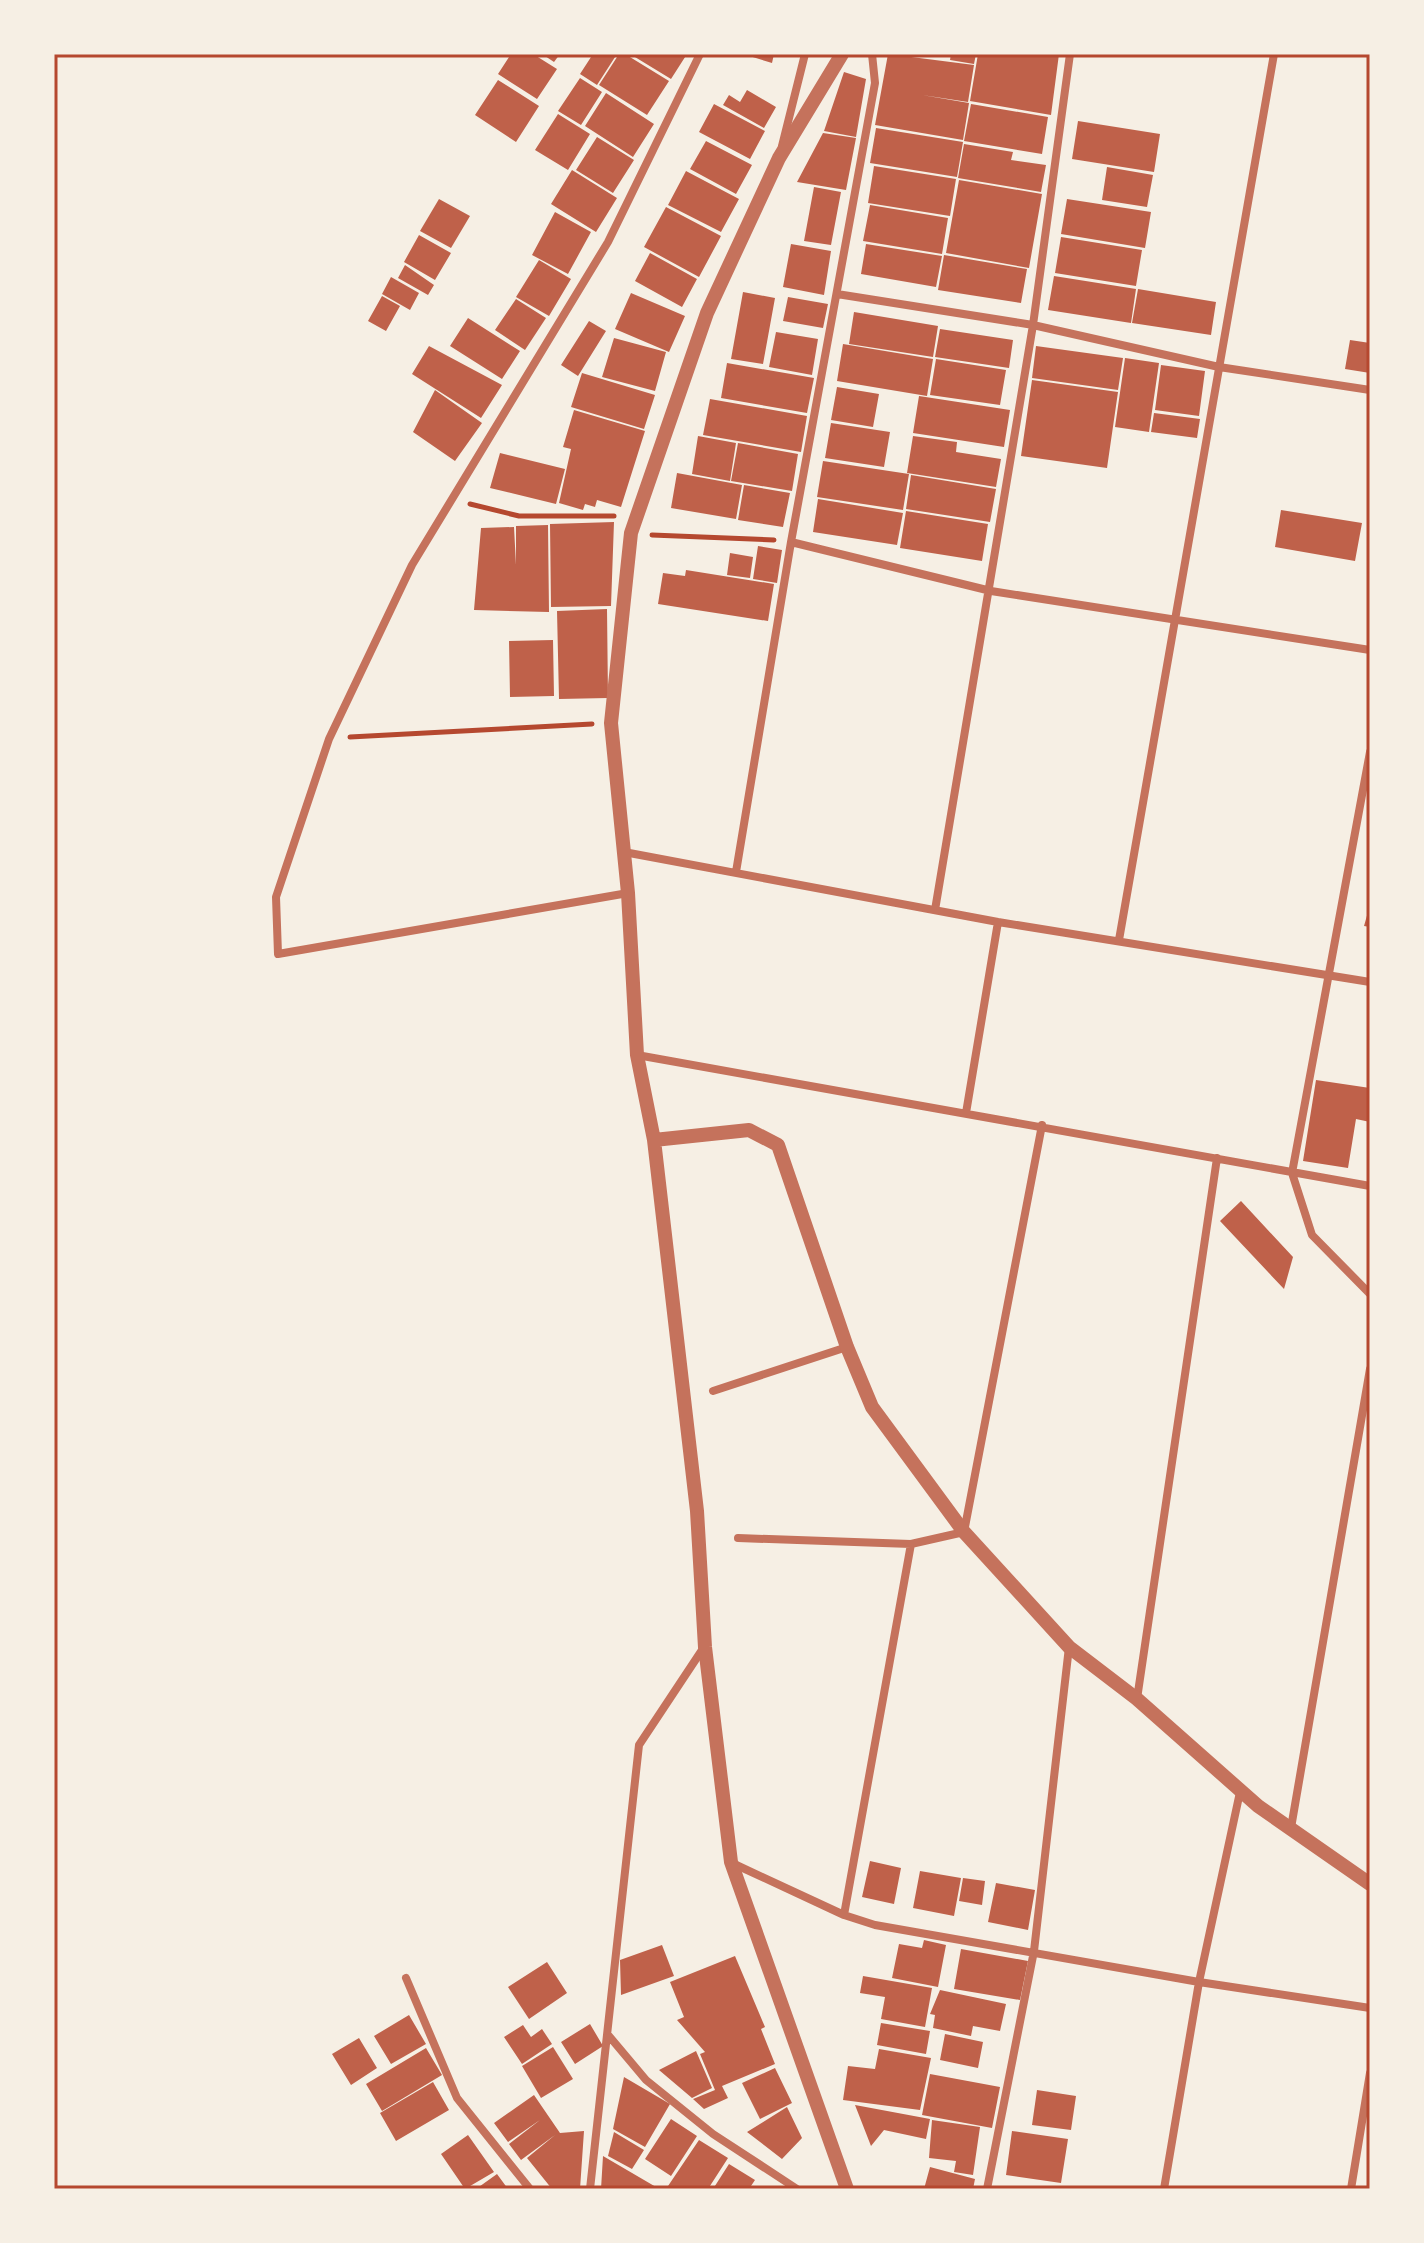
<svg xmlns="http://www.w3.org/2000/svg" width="1424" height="2243" viewBox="0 0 1424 2243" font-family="Cabin,sans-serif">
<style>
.building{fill:#bf614a}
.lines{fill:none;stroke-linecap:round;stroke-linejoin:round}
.path{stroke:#b5482f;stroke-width:5}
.minor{stroke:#c5725c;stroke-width:8}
.tertiary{stroke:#c5725c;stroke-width:14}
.neatline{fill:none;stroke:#b5482f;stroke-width:3}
</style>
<rect width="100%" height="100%" fill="#f6efe4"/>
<path class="building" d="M511 54H533L557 69 537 99 498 74Z
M542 54H560L554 62Z
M593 54H617L597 85 580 74Z
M619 54H625L669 81 647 115 599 85Z
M630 54H687L671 79Z
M743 54H774L772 63Z
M888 54 974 65 968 102 922 95 969 103 963 140 875 125Z
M951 54H976L974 64 950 60Z
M978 54H1059L1051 115 970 101Z
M844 72 866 79 856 137 824 131Z
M580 78 602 92 581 125 558 111Z
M498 80 539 106 516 142 475 115Z
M747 90 776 107 764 128 723 105 729 95 740 102Z
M606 93 654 124 633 157 585 126Z
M714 104 765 131 750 159 699 132Z
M971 104 1048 117 1042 154 964 141Z
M558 114 590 134 568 170 535 150Z
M1078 121 1160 134 1154 172 1072 159Z
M876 128 963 142 957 177 870 163Z
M823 133 856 138 846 190 797 182Z
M597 137 634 160 613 193 576 170Z
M706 141 752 165 736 194 690 169Z
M964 144 1013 152 1011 160 1046 165 1041 192 958 178Z
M874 166 956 179 950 216 868 203Z
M1107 167 1153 175 1147 207 1102 200Z
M572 170 617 198 596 232 551 204Z
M686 171 739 199 721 232 668 205Z
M959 180 1042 194 1029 268 946 253Z
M814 187 841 192 831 245 804 241Z
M439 199 470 216 451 248 420 231Z
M1067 199 1151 212 1145 248 1061 234Z
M870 205 948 218 942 254 863 241Z
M666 207 721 236 699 277 644 247Z
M555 212 591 232 568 274 532 255Z
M419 235 451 253 435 280 404 262Z
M1061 237 1142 250 1136 286 1055 273Z
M791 244 831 251 824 295 783 287Z
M866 244 942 256 936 287 861 274Z
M650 253 697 279 682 307 635 281Z
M944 255 1027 269 1021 303 938 290Z
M539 260 571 279 549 316 516 297Z
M405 265 434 285 428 295 398 278Z
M1054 276 1136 289 1131 323 1048 310Z
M391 277 419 293 410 310 382 294Z
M1138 289 1216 302 1211 335 1132 323Z
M743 292 775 298 763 364 731 359Z
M631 293 685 316 669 352 615 329Z
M382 296 400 306 386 331 368 321Z
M788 297 828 304 823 328 783 321Z
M516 299 546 318 525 350 495 330Z
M854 312 938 326 933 357 849 344Z
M468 318 520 351 502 379 450 346Z
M589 321 606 331 578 376 561 365Z
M940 329 1013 340 1009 368 935 357Z
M776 332 818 339 812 375 769 367Z
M614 338 666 352 655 391 602 377Z
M1350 340 1370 343V373L1345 369Z
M843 344 933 359 927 396 837 381Z
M429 346 502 385 481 418 412 374Z
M1036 346 1123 358 1118 390 1032 378Z
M1125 358 1159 363 1149 432 1115 427Z
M936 359 1006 370 1000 405 930 395Z
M727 363 814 378 807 413 721 398Z
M1161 365 1205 371 1199 416 1155 410Z
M582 373 655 395 644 429 571 407Z
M1032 380 1118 392 1107 468 1021 456Z
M837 387 879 394 873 427 831 420Z
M435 390 482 423 455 461 413 432Z
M919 396 1010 410 1004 447 913 433Z
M710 399 807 416 801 452 703 435Z
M574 410 645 431 621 507 597 500 595 507 585 504 583 510 559 503 571 449 563 447Z
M1154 413 1200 419 1197 438 1151 432Z
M831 423 890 432 884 467 825 458Z
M698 436 736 443 730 481 692 474Z
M913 436 957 442 956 452 1001 459 996 487 907 473Z
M738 443 798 454 792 491 731 481Z
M500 453 565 469 556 504 490 488Z
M823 461 909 474 903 510 817 497Z
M677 473 742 485 736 519 671 508Z
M911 475 996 489 990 522 906 509Z
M744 485 790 493 783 527 738 520Z
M818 499 903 513 897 545 813 532Z
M1281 510 1362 523 1355 561 1275 547Z
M906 511 988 524 982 561 900 548Z
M614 522 611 606 551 607 550 524Z
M548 525 549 612 474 610 481 528 514 527 516 565V526Z
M758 546 782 550 777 583 753 579Z
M730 553 753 557 750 578 727 575Z
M686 570 774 584 768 621 658 604 663 573 685 576Z
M607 609 608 698 559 699 557 611Z
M553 640 554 696 510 697 509 641Z
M1370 905V927L1364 926Z
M1316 1080 1370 1088V1122L1356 1119 1348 1168 1303 1161Z
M1241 1201 1293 1257 1284 1289 1220 1221Z
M870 1861 901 1868 894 1904 862 1897Z
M920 1871 961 1878 954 1916 913 1908Z
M963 1878 985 1881 982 1905 959 1901Z
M996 1883 1035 1890 1028 1930 988 1922Z
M924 1940 946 1945 938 1987 892 1978 899 1944 922 1948Z
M662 1945 674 1976 621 1995 620 1960Z
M961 1949 1028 1961 1020 2000 954 1989Z
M735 1956 765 2027 761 2029 775 2064 722 2086 728 2098 704 2109 693 2099 715 2090 700 2054 705 2052 677 2020 684 2017 670 1982Z
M547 1962 567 1993 529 2019 508 1987Z
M863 1976 932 1988 925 2027 881 2019 885 1997 860 1993Z
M940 1990 1006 2004 1000 2031 973 2026 971 2036 933 2028 935 2015 930 2014Z
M409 2015 426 2044 391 2064 374 2036Z
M881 2023 930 2031 926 2054 877 2045Z
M590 2024 603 2046 575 2064 561 2042Z
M523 2025 531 2037 542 2029 552 2044 522 2064 504 2037Z
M945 2034 983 2042 978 2068 940 2060Z
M359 2038 377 2068 351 2085 332 2054Z
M553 2047 573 2079 541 2098 522 2066Z
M426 2048 442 2075 382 2111 366 2084Z
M879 2049 931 2058 920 2110 843 2100 848 2066 875 2069Z
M696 2051 712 2088 692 2098 659 2070Z
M775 2068 792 2103 760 2119 742 2083Z
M930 2074 1000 2087 992 2128 922 2115Z
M624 2077 670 2104 645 2147 613 2129Z
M433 2082 449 2110 396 2141 380 2113Z
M1037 2090 1076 2096 1071 2130 1032 2125Z
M534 2095 560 2133 584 2131 580 2189H552L527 2158 555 2135 521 2160 509 2144 540 2120 508 2142 494 2123Z
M855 2105 930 2119 926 2139 884 2130 871 2146Z
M787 2107 802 2138 782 2159 747 2132Z
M671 2119 697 2136 671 2176 645 2159Z
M932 2120 980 2127 973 2175 954 2172 956 2161 929 2158Z
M1012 2131 1068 2139 1061 2183 1006 2175Z
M614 2132 644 2150 632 2169 608 2156Z
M468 2135 494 2172 465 2189 441 2154Z
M699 2140 728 2158 708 2189H666Z
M603 2156 656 2187 654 2189H601Z
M729 2164 755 2180 749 2189H713Z
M930 2167 975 2179 973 2189H924Z
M497 2174 508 2189H476Z"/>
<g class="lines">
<path class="path" d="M470 504 519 516H614
M652 535 774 540
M350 737 592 724"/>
<path class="minor" d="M782 146 805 54
M837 294 1033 325 1219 367 1370 390
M791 542 991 591 1370 650
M1370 752 1292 1173 1312 1235 1370 1294
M624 852 998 922 1370 982
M736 872 791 542 875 83 872 54
M628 893 278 954 276 897 329 739 412 565 608 242 700 54
M935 910 1033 325 1070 54
M1119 940 1274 54
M637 1055 1370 1186
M966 1113 998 922
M713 1391 847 1347
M738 1538 911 1544 964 1532 1042 1125
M1137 1699 1217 1158
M1291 1828 1370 1369
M732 1863 844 1915 875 1925 1199 1982 1370 2008
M844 1915 911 1544
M406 1978 457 2098 530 2189
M609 2036 646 2080 713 2134 797 2189
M590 2189 639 1745 704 1647
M987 2189 1034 1951 1069 1647
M1164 2189 1199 1982 1240 1792
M1351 2189 1370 2073"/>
<path class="tertiary" d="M842 54 779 158 707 313 631 533 611 723 628 893 637 1055 654 1140 697 1511 705 1647 731 1862 847 2189
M654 1140 749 1130 778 1145 847 1347 872 1407 964 1532 1069 1647 1137 1699 1258 1806 1370 1884"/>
</g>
<rect width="1424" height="2243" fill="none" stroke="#f6efe4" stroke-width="112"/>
<rect x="56" y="56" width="1312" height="2131" class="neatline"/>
</svg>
